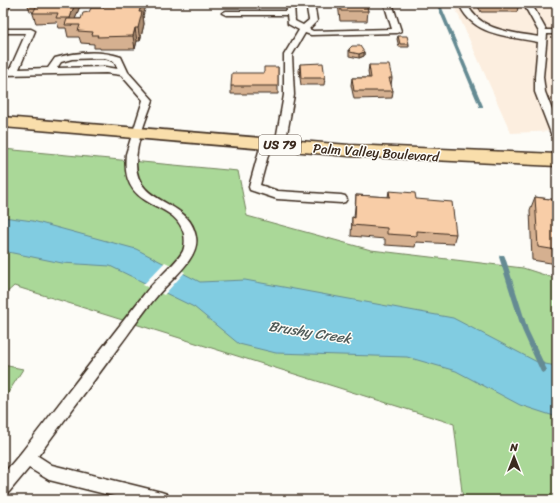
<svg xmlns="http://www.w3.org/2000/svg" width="560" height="503" viewBox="0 0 560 503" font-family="Sriracha,sans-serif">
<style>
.built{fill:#fceedf}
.green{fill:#aad898;stroke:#72815b}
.water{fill:#81cce1;stroke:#658b93}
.pier{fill:#fdfcf7}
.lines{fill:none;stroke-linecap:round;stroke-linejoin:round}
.stream{fill:#658b93;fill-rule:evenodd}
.lane-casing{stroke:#3b2a1e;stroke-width:3}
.highway-casing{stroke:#3b2a1e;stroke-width:3}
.lane{fill:#fdfcf7;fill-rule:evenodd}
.highway{fill:#f9deab;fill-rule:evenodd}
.wall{fill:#d5b090;stroke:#3b2a1e}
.shaded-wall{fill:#ae9075;stroke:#3b2a1e}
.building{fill:#f8cda7;stroke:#3b2a1e}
.labels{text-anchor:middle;stroke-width:3;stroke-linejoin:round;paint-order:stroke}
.shield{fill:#fdfcf7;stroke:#75695f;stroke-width:1}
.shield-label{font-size:12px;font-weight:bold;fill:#3b2a1e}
.street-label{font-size:13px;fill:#3b2a1e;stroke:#fdfcf7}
.water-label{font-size:14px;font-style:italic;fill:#505b58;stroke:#fdfcf7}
</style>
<rect width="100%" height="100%" fill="#fdfcf7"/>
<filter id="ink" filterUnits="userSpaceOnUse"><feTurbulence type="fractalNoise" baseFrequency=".025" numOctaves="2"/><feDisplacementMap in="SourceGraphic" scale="8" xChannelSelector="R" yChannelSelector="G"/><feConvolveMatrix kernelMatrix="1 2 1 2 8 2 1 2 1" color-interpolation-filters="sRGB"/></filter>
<g filter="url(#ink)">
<path class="built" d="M453 3H557V131L511 133Z"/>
<path class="green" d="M3 149 238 171 247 216 371 250 523 268 557 279V500H463L454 424 14 286 3 296Z
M3 365 23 369 3 401Z"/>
<path class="water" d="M3 217 33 221 136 249 200 282 245 280 453 318 539 363 557 366V417L520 405 456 371 407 357 276 353 239 344 194 307 110 266 62 263 8 252 3 242Z"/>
<path class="pier" d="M165 262 185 272 164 295 143 285Z"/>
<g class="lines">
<path class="stream" d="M436 3H440L483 106V107H479V106Z
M500 255H504L505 257 528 330 547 370 545 372 543 373 541 372 522 330 499 257Z"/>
<defs>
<path id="lane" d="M3 3H11L6 12H3Z
M286 3H294L295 21 303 25 309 20 306 3H314L317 21 309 29 313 31 392 29 384 3H392L401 31 397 33 311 35 305 33 292 55 294 95 285 145 280 148 275 145 284 95V55L299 30 288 24 287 15H226L222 13 226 11H287Z
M459 3H467C478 31 512 32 539 37V32L523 3H531L546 30H557V34H547L543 77 545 92 557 123V139L552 136 535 92V77L538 42C509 36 471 36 459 3Z
M3 29H31L35 31 19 69 48 68 55 58C77 52 100 50 121 57L128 72 153 100C146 120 136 142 136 164 137 207 190 198 196 237 200 258 170 280 157 296 143 312 131 331 117 349 91 385 64 420 38 456L52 465 161 492 167 494 169 500H129L49 480 29 468 9 492 3 494V474L21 453C63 399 104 345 146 292 155 280 177 263 183 251 185 246 185 239 184 234 175 197 120 214 126 154L143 100 121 75 106 73 3 75V69H10L26 33H3ZM105 58 114 61 118 69 106 67 57 68 61 62 72 59Z
M266 141 271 144 260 185 278 191 341 195 345 196 347 199 345 202 341 203 277 199 250 190 249 187 261 144Z"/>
<path id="highway" d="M3 117 349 145 557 154V166L349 156 3 127Z"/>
</defs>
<use href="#lane" class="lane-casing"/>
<use href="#highway" class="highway-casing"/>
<use href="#lane" class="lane"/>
<use href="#highway" class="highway"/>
</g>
<path class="wall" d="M27 3H81L75 19 143 16 144 24 140 41H137L135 49H100V48H94V44L81 43 79 37H68L66 28H59L57 22 36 23 32 11H30Z
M338 3H366L368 11 367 21H340Z
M476 3H519L517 12H481Z
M398 36 409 44V47H399L397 39Z
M349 49 364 52V56L359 58 349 56Z
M300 64 325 78 324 85H301L299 71Z
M369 65 392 78 391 85 393 91 392 98 354 99 351 85 352 78H369L368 72Z
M278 67V94H231V86L264 73Z
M389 191 416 199 456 234 453 244 416 242 415 247 385 245V239L351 236 352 217 354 218 356 195 388 197Z
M535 197 557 200V264L532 260 530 210Z"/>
<path class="shaded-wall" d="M75 3H81L73 25H71L70 18Z
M142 3H147L143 16 144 24 140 41 138 28 139 12Z
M135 28 137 41 135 49 133 36Z
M364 52V56L359 58V54Z"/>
<path class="building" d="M32 3H75L70 18H56L58 13H33L37 5H31Z
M105 3H142L139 12H142L138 28H135L133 36 97 37 98 35H92L93 32 78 31 80 25H65L67 19H81L83 13 89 12 91 8H103Z
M340 3H366L368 11H341Z
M398 36H407L409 44H400Z
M352 46H360L364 52 359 54 350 52 349 49Z
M323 63 325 78H301L300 64Z
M369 65H389L392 78H389L393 91H354L352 78H371Z
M264 67H278V86H231L232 73H264Z
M389 191 415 193 416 199 452 202 456 234 417 231V236L387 234V228L352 225V217L355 218 356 195 390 197Z
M535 197 557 200V250L538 247Z"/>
</g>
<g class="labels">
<rect class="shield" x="259" y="135" width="42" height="20" rx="3"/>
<g class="shield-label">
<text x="280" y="149">US 79</text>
</g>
<g class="street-label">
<text transform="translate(376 152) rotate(4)" y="5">Palm Valley Boulevard</text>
</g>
<g class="water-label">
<text transform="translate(310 332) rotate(9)" y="5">Brushy Creek</text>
</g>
</g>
<rect width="560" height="503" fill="none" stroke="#fdfcf7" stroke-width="16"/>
<rect x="8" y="8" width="544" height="487" fill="none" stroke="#3b2a1e" stroke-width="1.5" filter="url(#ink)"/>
<g transform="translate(514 457)" stroke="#fdfcf7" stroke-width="3" paint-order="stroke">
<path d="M0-3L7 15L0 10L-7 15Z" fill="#3b2a1e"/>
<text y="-6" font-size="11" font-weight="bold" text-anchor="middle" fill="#3b2a1e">N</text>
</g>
</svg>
